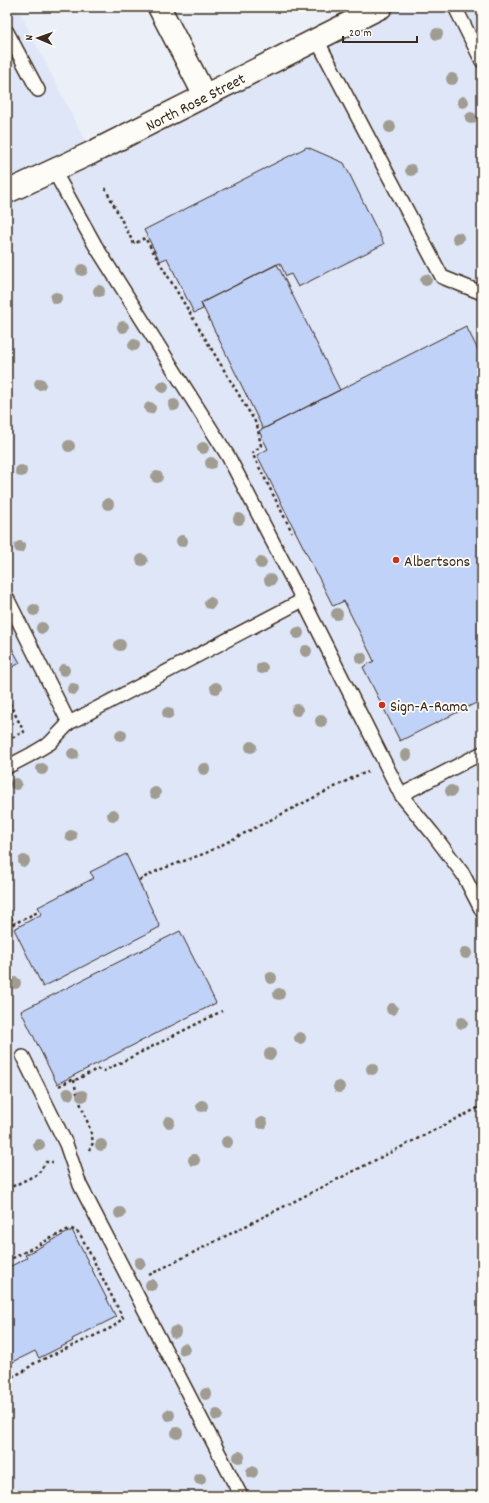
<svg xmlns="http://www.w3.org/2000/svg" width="489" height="1503" viewBox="0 0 489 1503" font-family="Dekko,sans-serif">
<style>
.built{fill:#dee6f7}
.building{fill:#c1d2f8;stroke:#3b2a1e}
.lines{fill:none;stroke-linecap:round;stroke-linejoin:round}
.service-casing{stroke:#3b2a1e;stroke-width:16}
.minor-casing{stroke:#3b2a1e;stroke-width:25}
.tertiary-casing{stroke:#3b2a1e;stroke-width:25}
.path{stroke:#3b2a1e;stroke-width:2.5;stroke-dasharray:3 3;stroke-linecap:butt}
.service{stroke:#fdfcf7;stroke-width:13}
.minor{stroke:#fdfcf7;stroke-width:22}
.tertiary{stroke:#fdfcf7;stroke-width:22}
.tree{fill:#a09c91}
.poi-dot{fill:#c8321e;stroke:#fdfcf7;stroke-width:1.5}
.labels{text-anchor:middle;stroke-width:3.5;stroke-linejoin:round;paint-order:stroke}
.street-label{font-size:16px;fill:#3b2a1e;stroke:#fdfcf7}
.poi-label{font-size:16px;fill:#3b2a1e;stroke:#fdfcf7;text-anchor:start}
</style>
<rect width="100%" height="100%" fill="#ebeff7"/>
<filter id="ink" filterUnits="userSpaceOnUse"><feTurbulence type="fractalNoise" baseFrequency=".025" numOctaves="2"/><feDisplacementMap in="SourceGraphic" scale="8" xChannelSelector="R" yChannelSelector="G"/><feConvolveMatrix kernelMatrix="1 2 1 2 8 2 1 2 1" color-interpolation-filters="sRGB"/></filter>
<g filter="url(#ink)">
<path class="built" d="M7 7H17L91 153 381 7H482V1496H7Z"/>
<path class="building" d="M307 147 344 163 384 244 298 287 291 274 286 276 280 263 201 303 203 309 194 313 167 258 160 261 144 230Z
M277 264 340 390 263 429 201 303Z
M466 326 482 358V700L400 741 363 667 374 661 344 601 333 606 257 455 268 449 259 431Z
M7 639 20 663 7 670Z
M126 854 160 927 43 987 14 929 42 914 38 907 94 878 90 872Z
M180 931 216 1003 57 1084 21 1011Z
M72 1230 116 1317 72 1339 73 1341 39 1358 35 1351 7 1365V1268L27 1258 25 1255Z"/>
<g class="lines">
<defs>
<path id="service" d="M455 7 482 61
M7 32 38 90
M317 40 442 277 482 293
M54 171 95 245 228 456 303 600 401 795 433 834 463 874 482 911
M7 598 69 723
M7 767 30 755 50 743 69 723 303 600
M401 795 482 753
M23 1057 66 1144 80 1185 241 1496"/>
<path id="minor" d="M159 7 205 96"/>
<path id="tertiary" d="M7 192 91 153 381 7"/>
</defs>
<use href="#service" class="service-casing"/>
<use href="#minor" class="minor-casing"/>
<use href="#tertiary" class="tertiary-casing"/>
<path class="path" d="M105 188 134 244 145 238 257 425 261 446 252 453 292 532
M7 698 24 732 7 740
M139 880 159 870 206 853 356 776 368 772
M7 913 15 923
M7 927 38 912
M74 1080C77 1102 90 1121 93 1143L89 1150
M59 1086 71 1080 78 1079 97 1069 104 1071 222 1011
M7 1189 38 1174 46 1162H53
M7 1261 69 1229 76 1230 81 1236 123 1318 113 1327 33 1364 24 1371 7 1379
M149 1275 482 1106"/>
<use href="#service" class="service"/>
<use href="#minor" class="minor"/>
<use href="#tertiary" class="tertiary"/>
</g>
<g class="tree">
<circle cx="437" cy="34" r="6"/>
<circle cx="452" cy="79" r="6"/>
<circle cx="463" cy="102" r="6"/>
<circle cx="471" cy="118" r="6"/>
<circle cx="390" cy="127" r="6"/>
<circle cx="411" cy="170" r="6"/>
<circle cx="458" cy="238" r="6"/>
<circle cx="82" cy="270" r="6"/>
<circle cx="426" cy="280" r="6"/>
<circle cx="99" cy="291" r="6"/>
<circle cx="56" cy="298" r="6"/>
<circle cx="123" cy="327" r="6"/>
<circle cx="134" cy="345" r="6"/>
<circle cx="40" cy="384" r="6"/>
<circle cx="163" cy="387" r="6"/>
<circle cx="174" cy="405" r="6"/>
<circle cx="150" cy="408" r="6"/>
<circle cx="69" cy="446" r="6"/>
<circle cx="203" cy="448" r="6"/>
<circle cx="211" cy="463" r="6"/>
<circle cx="21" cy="471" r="6"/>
<circle cx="157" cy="477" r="6"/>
<circle cx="108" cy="504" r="6"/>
<circle cx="239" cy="519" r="6"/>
<circle cx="182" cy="541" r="6"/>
<circle cx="20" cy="547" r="6"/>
<circle cx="142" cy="560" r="6"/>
<circle cx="261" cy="563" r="6"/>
<circle cx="270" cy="580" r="6"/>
<circle cx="210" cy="603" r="6"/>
<circle cx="34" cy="610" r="6"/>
<circle cx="337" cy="614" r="6"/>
<circle cx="42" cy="628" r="6"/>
<circle cx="298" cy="633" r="6"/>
<circle cx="120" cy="645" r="6"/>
<circle cx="306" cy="651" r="6"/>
<circle cx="361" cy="658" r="6"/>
<circle cx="262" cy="668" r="6"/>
<circle cx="64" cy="670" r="6"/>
<circle cx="216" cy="688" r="6"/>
<circle cx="73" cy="689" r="6"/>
<circle cx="297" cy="710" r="6"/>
<circle cx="168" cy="713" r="6"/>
<circle cx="321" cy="721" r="6"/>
<circle cx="121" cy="735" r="6"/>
<circle cx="251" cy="747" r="6"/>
<circle cx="73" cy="754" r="6"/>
<circle cx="406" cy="755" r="6"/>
<circle cx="42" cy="769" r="6"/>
<circle cx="204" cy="769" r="6"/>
<circle cx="16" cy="784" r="6"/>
<circle cx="451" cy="791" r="6"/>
<circle cx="155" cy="793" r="6"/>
<circle cx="113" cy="815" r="6"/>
<circle cx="71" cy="836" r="6"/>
<circle cx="24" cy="861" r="6"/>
<circle cx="466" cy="953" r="6"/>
<circle cx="271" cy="978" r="6"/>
<circle cx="15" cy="983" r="6"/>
<circle cx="279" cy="994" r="6"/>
<circle cx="392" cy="1009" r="6"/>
<circle cx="462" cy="1023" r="6"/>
<circle cx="300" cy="1038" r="6"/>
<circle cx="270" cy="1054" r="6"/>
<circle cx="372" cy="1069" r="6"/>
<circle cx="339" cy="1087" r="6"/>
<circle cx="68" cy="1094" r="6"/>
<circle cx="82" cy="1096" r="6"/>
<circle cx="202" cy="1106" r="6"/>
<circle cx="169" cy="1122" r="6"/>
<circle cx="262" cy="1123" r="6"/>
<circle cx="227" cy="1142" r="6"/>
<circle cx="39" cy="1145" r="6"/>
<circle cx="101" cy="1145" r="6"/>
<circle cx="194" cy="1160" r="6"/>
<circle cx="120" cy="1213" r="6"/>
<circle cx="140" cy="1263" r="6"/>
<circle cx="151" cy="1285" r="6"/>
<circle cx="175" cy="1332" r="6"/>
<circle cx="184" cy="1349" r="6"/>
<circle cx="206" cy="1394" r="6"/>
<circle cx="169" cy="1415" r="6"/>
<circle cx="217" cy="1415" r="6"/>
<circle cx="177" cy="1433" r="6"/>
<circle cx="239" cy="1457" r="6"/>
<circle cx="252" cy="1472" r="6"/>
<circle cx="200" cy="1479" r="6"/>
</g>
</g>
<g class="poi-dot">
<circle cx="396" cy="560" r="4"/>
<circle cx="382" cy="705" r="4"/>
</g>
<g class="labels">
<g class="street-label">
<text transform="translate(195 101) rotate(-27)" y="6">North Rose Street</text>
</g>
<g class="poi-label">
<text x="404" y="566">Albertsons</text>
<text x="390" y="711">Sign-A-Rama</text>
</g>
</g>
<rect width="489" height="1503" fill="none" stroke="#fdfcf7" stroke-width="24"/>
<rect x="12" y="12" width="465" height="1479" fill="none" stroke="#3b2a1e" stroke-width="1.5" filter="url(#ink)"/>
<g transform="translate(38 38) rotate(272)" stroke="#fdfcf7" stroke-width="3" paint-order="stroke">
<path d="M0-3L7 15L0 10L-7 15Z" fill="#3b2a1e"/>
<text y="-6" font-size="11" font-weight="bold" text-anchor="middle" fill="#3b2a1e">N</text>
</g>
<path d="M343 36v6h74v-6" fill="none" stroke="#3b2a1e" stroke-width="2"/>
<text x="349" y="36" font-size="12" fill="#3b2a1e" stroke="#fdfcf7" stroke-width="3" paint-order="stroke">20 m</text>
</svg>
